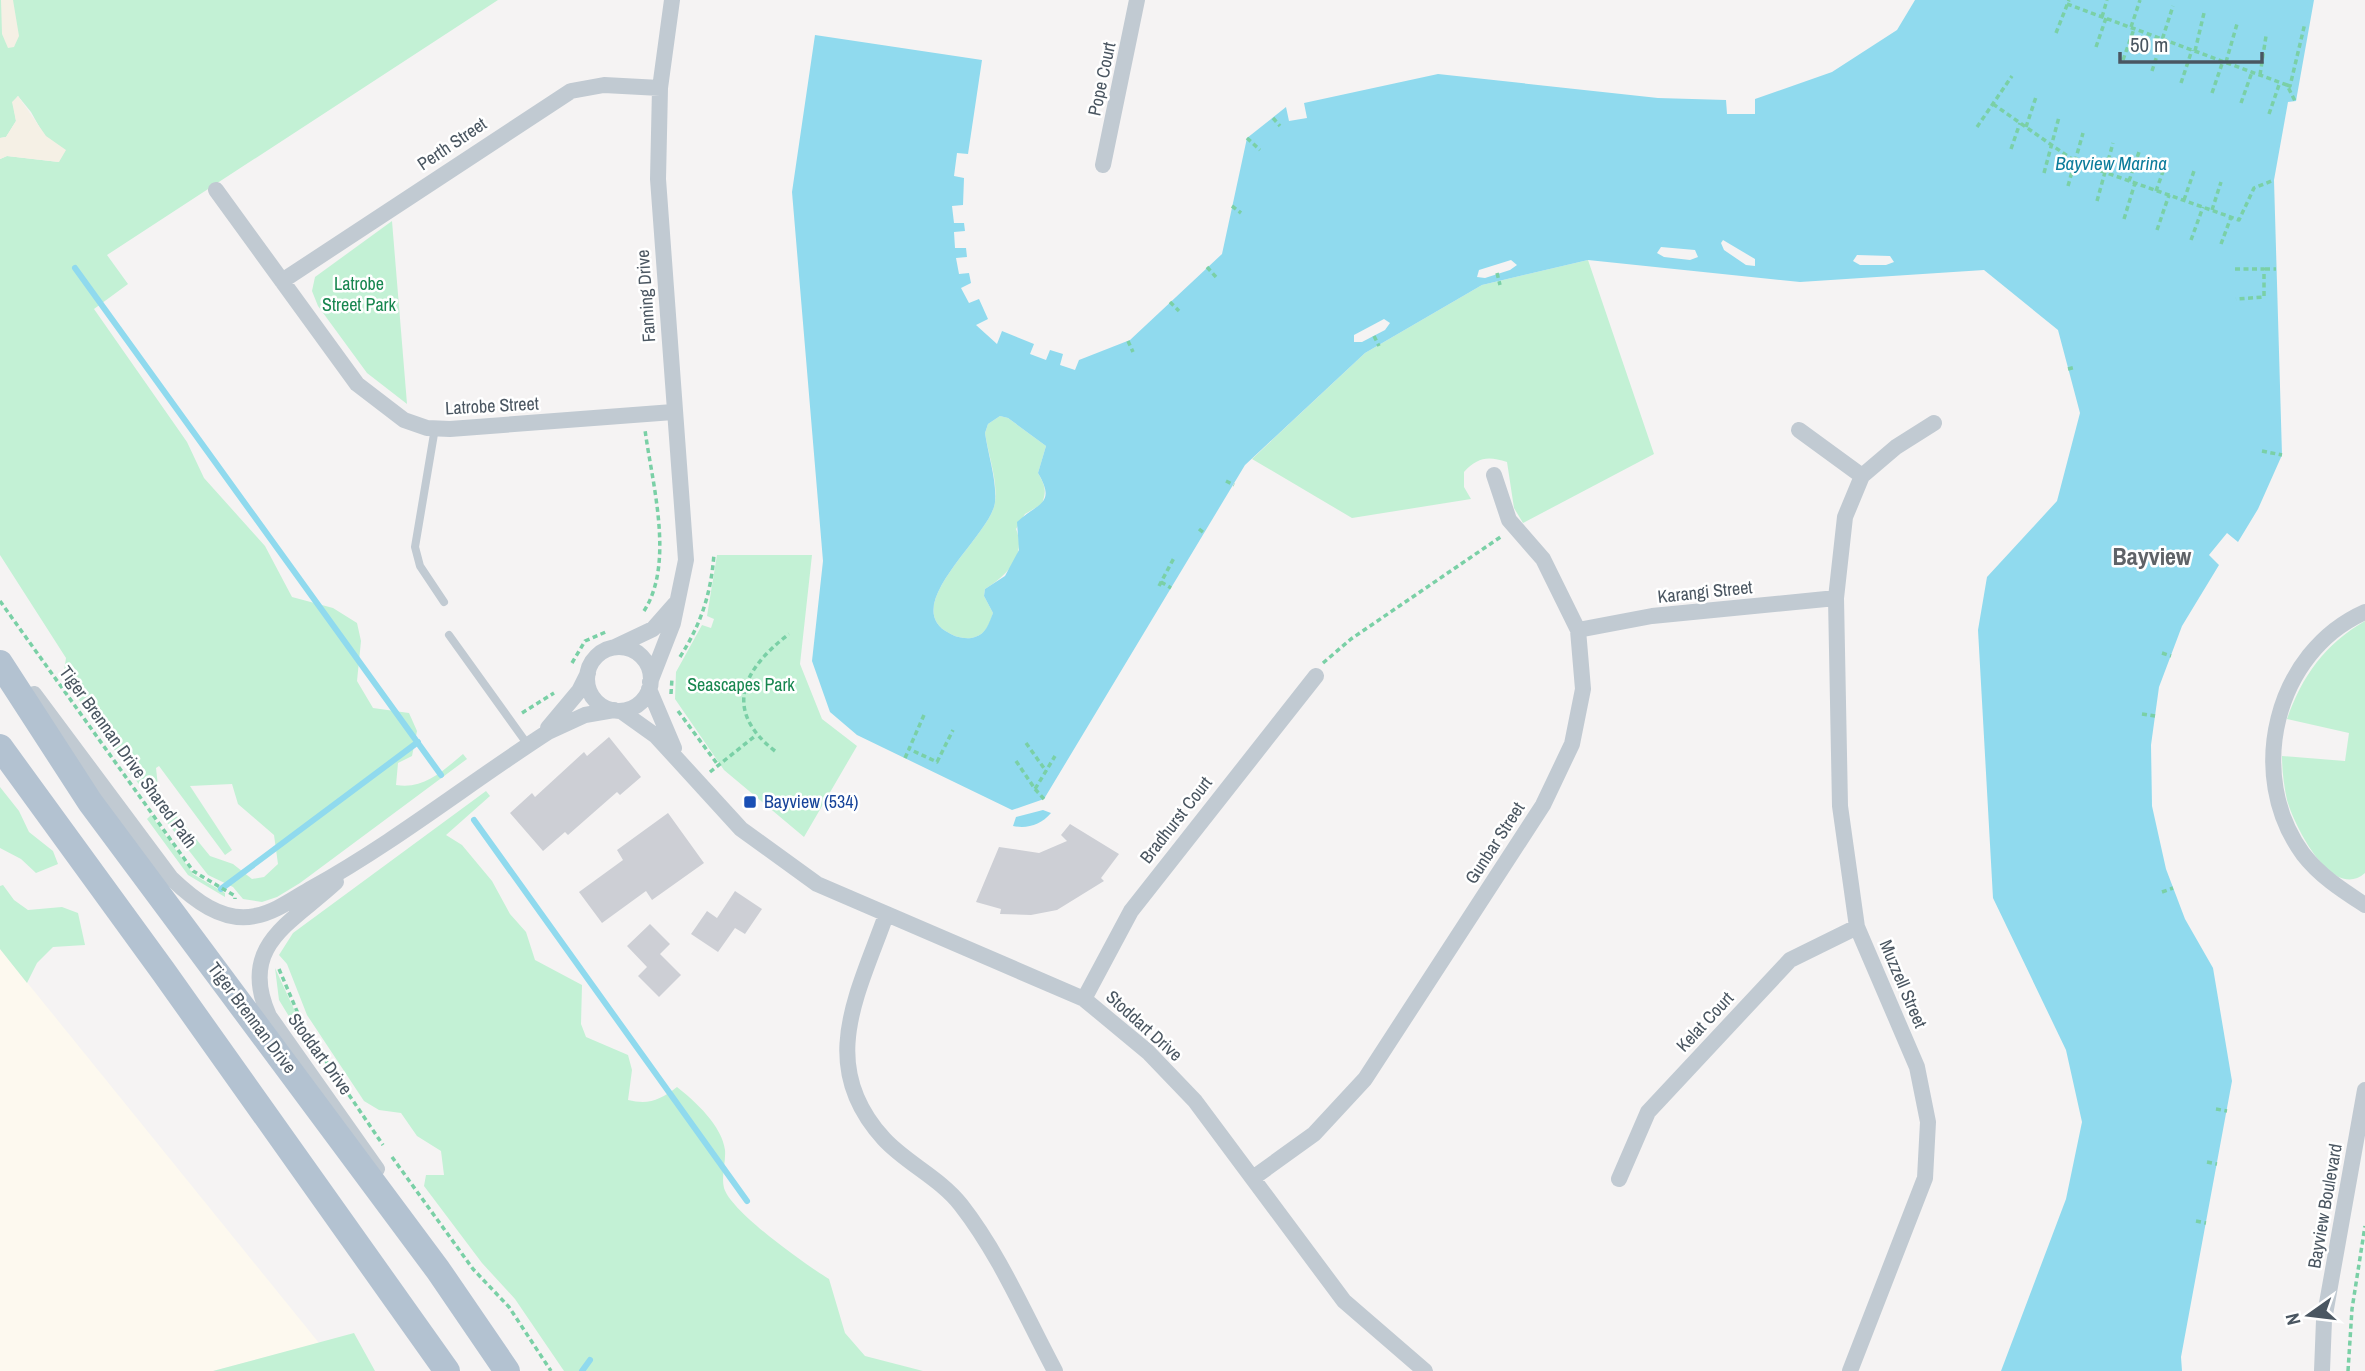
<svg xmlns="http://www.w3.org/2000/svg" width="2365" height="1371" viewBox="0 0 2365 1371" font-family="'Archivo Narrow',sans-serif">
<style>
.commercial{fill:#fdf9ef}
.green{fill:#c3f1d5}
.sand{fill:#f5f0e5}
.water{fill:#90daee;fill-rule:evenodd}
.pier{fill:#f5f3f3}
.lines{fill:none;stroke-linecap:round;stroke-linejoin:round}
.stream{stroke:#90daee;stroke-width:6}
.building{fill:#cdcfd5}
.path{stroke:#7ad0a6;stroke-width:3.5;stroke-dasharray:5 3.5;stroke-linecap:butt}
.lane{stroke:#c1cad2;stroke-width:8}
.street{stroke:#c1cad2;stroke-width:16}
.primary{stroke:#b3c2d1;stroke-width:26}
.transit-dot{fill:#1a4fb4;stroke:#fff;stroke-width:2.5}
.labels{text-anchor:middle;stroke-width:5;stroke-linejoin:round;paint-order:stroke}
.street-label{font-size:18px;fill:#4a5661;stroke:#fff}
.park-label{font-size:18px;fill:#17864f;stroke:#fff}
.transit-label{font-size:18px;fill:#164399;stroke:#fff;text-anchor:start}
.water-label{font-size:19px;font-style:italic;fill:#0c7c9b;stroke:#fff}
.district-label{font-size:24px;font-weight:bold;fill:#5f6368;stroke:#fff}
</style>
<rect width="100%" height="100%" fill="#f5f3f3"/>
<path class="commercial" d="M0 949 319 1343 213 1371H0Z"/>
<path class="green" d="M0 0H498L107 255 128 284 94 309 187 442 204 478 265 546 292 597 333 608 357 623 361 641 357 681 373 708 409 713 417 731 412 756 398 763 396 785C423 790 443 771 463 754L467 759 300 883 277 897 262 902 243 899 233 887 208 875 158 811 165 809 179 818 210 856 233 864 252 879 264 877 278 864 274 835 238 804 232 784 190 786 232 850 225 855 159 766 156 768 159 795 150 800 63 677 66 658 0 555V159L7 156 59 162 31 112 18 96 13 102 16 121 6 137 0 138Z
M392 221 407 404 367 373 318 306 312 291 315 277Z
M1588 260 1654 454 1523 523 1514 508 1507 462C1488 456 1478 457 1464 472V487L1471 499 1352 518 1252 459 1365 353 1482 285Z
M1000 416 1008 418 1046 446 1038 473C1045 486 1047 489 1042 504L1025 514 1016 529C1027 556 1006 576 985 589L984 596 993 613C990 623 986 634 975 637 967 640 955 637 949 633 897 606 992 535 995 502 998 481 988 454 985 433L988 424Z
M717 555H812L800 664 822 719 857 746 804 837 724 770 675 699 676 672 702 625 711 628 714 619 707 616Z
M2365 621V873C2332 902 2294 825 2287 800 2284 786 2282 771 2282 756L2345 761 2349 733 2287 719C2302 676 2325 644 2365 621Z
M0 787 19 811 29 832 53 851 58 864 36 873 21 859 0 848Z
M486 791 490 796 446 835 462 845 492 881 510 914 526 932 535 960 582 985 581 1024 586 1037 628 1055 632 1070 628 1100C649 1105 660 1100 677 1087 696 1102 722 1126 725 1150 726 1162 721 1177 724 1188 731 1212 806 1265 829 1279L845 1333 865 1356 923 1371H564L515 1299 482 1263 424 1186 426 1175H444L441 1151 417 1136 401 1113 379 1110 364 1101 307 1015 287 964 279 955 293 933Z
M151 815 193 874 225 893V897L188 875 147 819Z
M3 885 14 900 28 910 62 907 78 913 85 945 53 947 37 963 27 983 0 949V886Z
M275 968 299 1020 293 1023 279 1000Z
M354 1333 375 1371H213Z"/>
<path class="sand" d="M1 0H13L19 36 14 47 8 48 2 34Z
M18 96 46 136 66 150 59 162 7 156 0 159V138L6 137 16 121 12 102Z"/>
<path class="water" d="M1915 0H2314L2296 101 2288 102 2274 180 2282 455 2258 509 2238 542 2227 533 2209 555 2219 565 2182 626 2159 687 2151 745 2152 806 2166 869 2185 919 2213 968 2232 1081 2181 1357 2182 1371H2001L2066 1199 2082 1122 2066 1050 1993 898 1978 630 1987 577 2057 501 2080 413 2058 330 1984 270 1800 282 1588 260 1482 285 1365 353 1245 465 1044 799 1012 810 857 735 830 712 812 661 823 561 792 192 815 35 982 60 968 154 957 153 954 176 964 178 963 205 952 206 954 223H964L965 231 954 232 955 248H966L967 257 956 258 959 274 969 273 971 283 961 288 969 303 979 299 988 319 976 325 997 344 1002 331 1034 344 1030 354 1046 360 1050 350 1063 354 1060 365 1075 370 1079 360 1130 340 1222 254 1247 138 1286 107 1289 121 1307 118 1304 103 1438 74 1658 98 1726 100 1727 114H1755V99L1832 72 1897 30ZM1000 416 1008 418 1046 446 1038 473C1057 505 1037 503 1017 522L1019 550 1005 576 985 589 984 596 993 613C989 623 986 634 975 637 967 640 955 637 949 633 897 606 992 535 995 502 997 481 988 454 985 433L988 424Z
M1043 810 1051 813C1041 825 1027 829 1013 826L1016 817Z"/>
<path class="pier" d="M1723 240 1755 259V266L1746 265 1724 250 1721 243Z
M1661 247 1695 250 1698 257 1690 260 1664 257 1657 253Z
M1857 255 1890 256 1894 262 1886 265H1860L1853 261Z
M1511 260 1517 265 1510 270 1485 278 1477 277 1479 270Z
M1384 319 1390 323 1385 330 1362 342H1354V335Z"/>
<g class="lines">
<path class="stream" d="M75 268 441 775
M474 820 747 1201
M221 889 418 742
M582 1371 590 1360"/>
</g>
<path class="building" d="M609 737 641 777 620 795 617 792 568 835 565 832 543 851 510 813 532 793 535 797 584 752 587 756Z
M668 813 704 863 652 900 646 891 602 923 579 892 623 860 617 850Z
M1070 824 1119 854 1101 878 1104 881 1057 910 1031 915 1000 914 1001 909 976 902 999 847 1039 853 1067 841 1061 835Z
M735 891 762 909 745 934 735 928 718 952 691 934 707 911 717 918Z
M650 924 670 944 660 954 681 975 659 997 638 976 647 967 627 946Z"/>
<g class="lines">
<path class="path" d="M2067 4 2287 85 2295 101
M2102 17 2107 0
M2131 27 2140 0
M2056 33 2069 0
M2096 47 2106 18
M2195 51 2204 13
M2123 60 2134 29
M2226 62 2237 24
M2152 71 2173 6
M2260 75 2266 36
M2181 83 2192 50
M2287 85 2290 86 2305 23
M2212 93 2223 61
M2241 103 2252 72
M1993 104 2076 162 2239 220 2254 188 2274 180
M2269 114 2280 82
M1273 118 1280 126
M1977 127 2012 76
M2026 127 2036 97
M1247 138 1260 150
M2011 149 2020 123
M2044 173 2059 117
M2129 181 2139 152
M2068 186 2083 133
M2156 191 2166 163
M2184 200 2194 171
M2097 201 2113 143
M1232 206 1241 213
M2212 210 2221 182
M2124 219 2135 183
M2157 230 2169 195
M2191 240 2203 207
M2221 244 2231 217
M1207 267 1216 277
M2235 269H2264V297L2236 299
M2265 269H2276
M1497 273 1500 285
M1170 302 1179 311
M1374 336 1379 346
M1128 341 1133 352
M2068 369 2076 367
M2262 451 2282 455
M1226 481 1234 485
M1199 529 1204 533
M1161 582 1171 588
M1159 586 1175 556
M0 601 193 871 235 896V899
M644 611C675 563 652 483 645 430
M2162 653 2171 656
M680 657C701 624 711 594 714 554
M572 663 585 641 608 631
M1323 663 1351 639 1502 536
M671 694 672 678
M678 711 718 765
M522 713 554 693
M2142 714 2155 716
M924 715 909 749 937 762 953 730
M1026 743 1046 771
M775 751C722 710 743 669 789 634
M905 758 909 749
M1016 761 1035 789 1055 756
M710 772 755 736
M1035 789 1044 799
M2162 892 2173 888
M279 969 305 1030 383 1145
M2216 1109 2227 1111
M392 1157 473 1269 509 1307 551 1371
M2207 1162 2217 1164
M2196 1221 2206 1223
M2348 1371 2352 1309 2365 1226"/>
<path class="lane" d="M435 428 415 547 420 566 444 602
M449 635 528 745"/>
<path class="street" d="M1103 165 1137 0
M216 190 357 384 404 420 427 428 450 429 673 412
M282 281 571 91 604 85 660 88
M1799 430 1862 476
M2365 612C2275 652 2245 775 2303 854 2320 876 2342 890 2365 905
M1578 630 1652 616 1836 598
M615 647 653 629 675 604
M587 679a32 32 0 1 1 64 0a32 32 0 1 1-64 0Z
M650 682 673 623 686 560 658 179 660 88 672 0
M649 689 674 748
M34 694 171 878C193 899 222 923 255 916 276 912 294 898 312 888 395 842 469 783 548 732L585 715 614 710
M621 711 656 736 741 829 817 884 1084 999 1148 1052 1195 1101 1344 1301 1425 1371
M548 728 579 691 588 673
M336 882C292 923 237 945 269 1016L377 1169
M886 915C858 994 816 1065 884 1139 906 1163 940 1178 961 1205 1000 1255 1025 1315 1055 1371
M1084 999 1131 911 1316 676
M1253 1178 1314 1134 1365 1079 1543 805 1572 744 1583 689 1578 630 1543 559 1509 520 1494 475
M1619 1179 1648 1112 1790 960 1857 927
M1850 1371 1925 1178 1928 1122 1917 1067 1857 927 1840 806 1836 598 1845 517 1862 476 1896 447 1934 423
M2322 1371 2324 1320 2365 1090"/>
<path class="primary" d="M0 663 90 802 438 1270 507 1371
M0 747 163 971 447 1371"/>
</g>
<rect class="transit-dot" x="743" y="795" width="14" height="14" rx="3.5"/>
<g class="labels">
<g class="street-label">
<text transform="translate(1102 79) rotate(-78)" y="6">Pope Court</text>
<text transform="translate(452 144) rotate(-34)" y="6">Perth Street</text>
<text transform="translate(646 296) rotate(-94)" y="6">Fanning Drive</text>
<text transform="translate(492 406) rotate(-3)" y="6">Latrobe Street</text>
<text transform="translate(1705 592) rotate(-6)" y="6">Karangi Street</text>
<text transform="translate(128 757) rotate(54)" y="6">Tiger Brennan Drive Shared Path</text>
<text transform="translate(1176 820) rotate(-52)" y="6">Bradhurst Court</text>
<text transform="translate(1495 843) rotate(-57)" y="6">Gunbar Street</text>
<text transform="translate(1903 984) rotate(67)" y="6">Muzzell Street</text>
<text transform="translate(252 1018) rotate(53)" y="6">Tiger Brennan Drive</text>
<text transform="translate(1705 1022) rotate(-47)" y="6">Kelat Court</text>
<text transform="translate(1144 1026) rotate(42)" y="6">Stoddart Drive</text>
<text transform="translate(320 1054) rotate(54)" y="6">Stoddart Drive</text>
<text transform="translate(2325 1206) rotate(-80)" y="6">Bayview Boulevard</text>
</g>
<g class="park-label">
<text x="359" y="290">Latrobe<tspan x="359" dy="21">Street Park</tspan></text>
<text x="741" y="691">Seascapes Park</text>
</g>
<g class="transit-label">
<text x="764" y="808">Bayview (534)</text>
</g>
<g class="water-label">
<text x="2111" y="170">Bayview Marina</text>
</g>
<g class="district-label">
<text x="2152" y="565">Bayview</text>
</g>
</g>
<g transform="translate(2309 1315) rotate(256)" stroke="#ffffff" stroke-width="5" paint-order="stroke">
<path d="M0-5L12 26L0 18L-12 26Z" fill="#4a5661"/>
<text y="-10" font-size="19" font-weight="bold" text-anchor="middle" fill="#4a5661">N</text>
</g>
<path d="M2120 52v10h142v-10" fill="none" stroke="#4a5661" stroke-width="3.5"/>
<text x="2130" y="52" font-size="21" fill="#4a5661" stroke="#ffffff" stroke-width="5" paint-order="stroke">50 m</text>
</svg>
